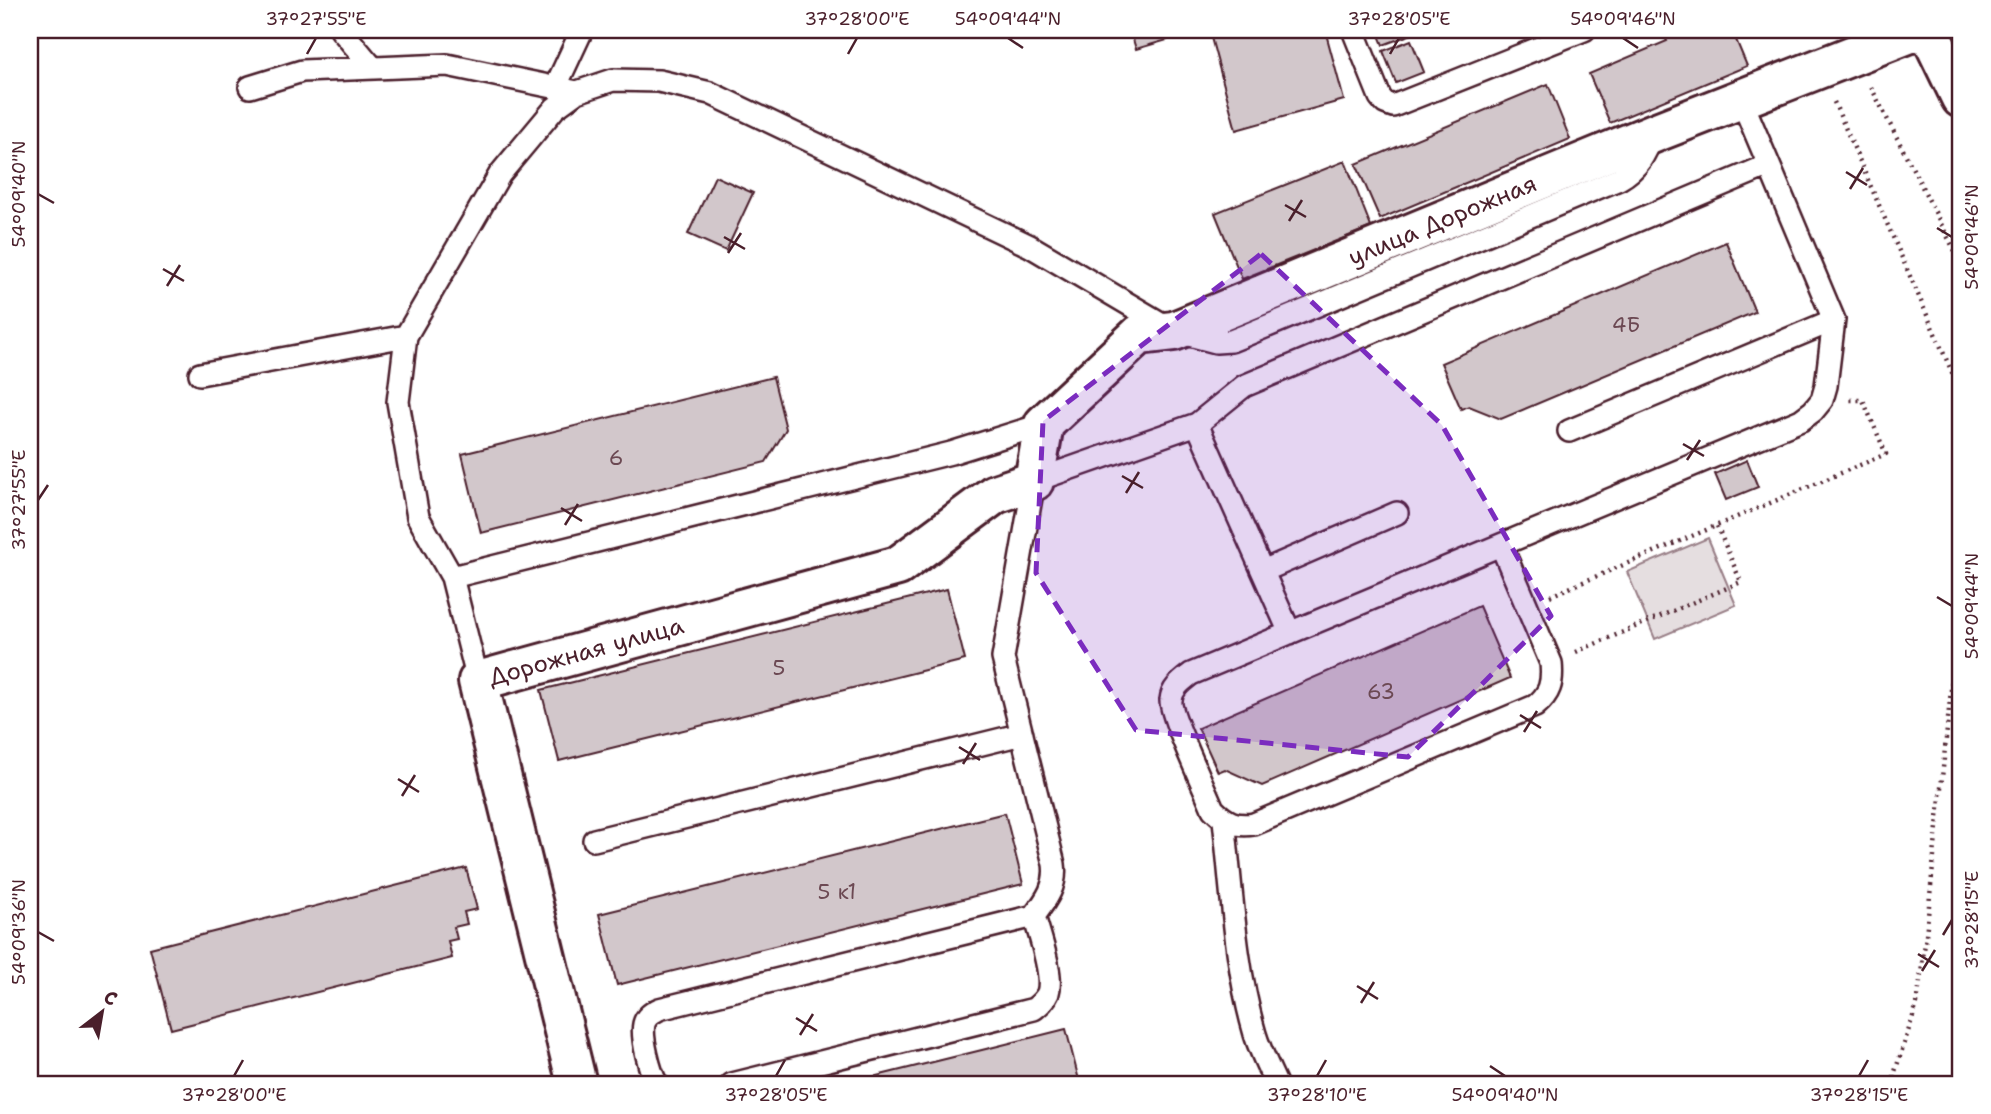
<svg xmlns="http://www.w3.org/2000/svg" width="1991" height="1114" viewBox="0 0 1991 1114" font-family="'Shantell Sans',sans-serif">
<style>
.green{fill:#e5dee0;stroke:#987e86;stroke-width:2}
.building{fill:#d2c7cb;stroke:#4a1f2b;stroke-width:2}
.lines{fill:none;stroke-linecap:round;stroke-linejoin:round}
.lane-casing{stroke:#4a1f2b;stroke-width:26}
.street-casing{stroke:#4a1f2b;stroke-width:44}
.highway-casing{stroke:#4a1f2b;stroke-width:44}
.path{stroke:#4a1f2b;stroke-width:4.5;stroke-dasharray:2 5;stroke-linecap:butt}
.lane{stroke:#fff;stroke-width:21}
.street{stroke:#fff;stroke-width:38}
.highway{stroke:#fff;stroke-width:38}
.marked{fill:#7b2cbf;fill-opacity:0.2;stroke:#7b2cbf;stroke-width:5;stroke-dasharray:14 9;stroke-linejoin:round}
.ticks{fill:none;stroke:#4a1f2b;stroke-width:2.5}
.labels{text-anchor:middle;stroke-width:6;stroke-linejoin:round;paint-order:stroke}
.number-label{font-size:21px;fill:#6c4953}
.street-label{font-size:24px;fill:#4a1f2b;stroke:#fff}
.neatline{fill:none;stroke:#4a1f2b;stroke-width:2.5}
.ticks-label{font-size:18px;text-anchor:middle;fill:#4a1f2b}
</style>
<rect width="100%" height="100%" fill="#fff"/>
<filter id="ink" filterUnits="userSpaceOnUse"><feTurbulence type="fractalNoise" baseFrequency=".0143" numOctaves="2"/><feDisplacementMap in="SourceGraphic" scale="14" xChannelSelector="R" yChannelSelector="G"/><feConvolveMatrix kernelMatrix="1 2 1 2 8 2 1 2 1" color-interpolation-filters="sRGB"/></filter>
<g filter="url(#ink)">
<path class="green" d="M1708 538 1736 605 1655 639 1627 572Z"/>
<path class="building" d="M1130 30H1174L1165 32 1167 40 1136 49Z
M1209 30H1314L1315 32 1325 30 1344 100 1236 130Z
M1377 30H1414L1415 33 1383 45Z
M1662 30H1732L1747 66 1610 123 1589 74 1667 41Z
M1411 40 1424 72 1396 83 1383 51Z
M1548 84 1570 139 1380 219 1356 164Z
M1345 161 1371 227 1242 279 1215 213Z
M715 176 753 193 726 251 688 234Z
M1726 242 1755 312 1501 419 1469 406 1461 409 1441 363Z
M773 377 786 429 766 462 481 533 462 454Z
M1747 460 1758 487 1726 500 1715 474Z
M947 589 965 660 559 761 541 690Z
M1479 606 1510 678 1262 786 1225 769 1218 772 1198 728Z
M1005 813 1023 884 617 985 599 914Z
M466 868 477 909 464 912 467 924 454 927 457 939 448 941 452 958 171 1029 150 948Z
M1066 1029 1080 1084H844L998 1046Z"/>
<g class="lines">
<defs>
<path id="lane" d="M341 30 373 68
M1353 30 1380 97 1385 103 1393 106 1584 30
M250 87 302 71 447 65 577 92
M555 88 582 30
M200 374 406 336
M1197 424 1290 633
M1569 431 1834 320
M1501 545 1551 663C1553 683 1550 694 1535 706L1254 824C1236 827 1226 822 1213 809 1206 791 1169 713 1171 700 1172 688 1182 681 1191 674L1801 420 1813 411 1822 400 1826 386 1834 320 1769 165
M1263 571 1397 513
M452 577 951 453 1044 424
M478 681 452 577 418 517 398 402 406 336 500 174 555 108 577 92 613 80 659 81 710 93 1030 246 1174 331 1216 342 1231 341 1246 335 1619 179C1639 168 1645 154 1654 133
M1224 820C1232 891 1235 966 1255 1034 1260 1051 1269 1068 1276 1084
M594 840 1022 734
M657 1084C650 1073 641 1037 644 1024 646 1016 652 1013 659 1009L1034 916C1047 899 1057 885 1054 864L1003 658 1034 481 1197 424 1244 386 1769 165 1741 99
M732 1084 1034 1009C1040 1004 1045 1000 1048 993 1054 975 1039 934 1034 916"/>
<g id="street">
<path id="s1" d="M577 1084 478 681 898 566 995 494 1034 481 1044 424 1139 335 1174 331 1654 133 1918 30"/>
</g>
<path id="highway" d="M1928 30 1961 98"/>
</defs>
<use href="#lane" class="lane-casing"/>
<use href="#street" class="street-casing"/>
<use href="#highway" class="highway-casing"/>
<path class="path" d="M1871 87 1961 263
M1834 102 1961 393
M1550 596 1886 454 1863 400H1850
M1576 652 1741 582 1717 526
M1891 1084 1917 1004 1926 935 1954 660 1961 625"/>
<use href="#lane" class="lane"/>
<use href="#street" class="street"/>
<use href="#highway" class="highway"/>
</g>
</g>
<path class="marked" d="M1261 254 1442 425 1551 616 1408 757 1136 730 1036 573 1043 421Z"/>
<path class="ticks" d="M1008 38 1023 48M1623 38 1638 48M307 54 316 38M848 54 857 38M1390 54 1399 38M1846 172 1867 185M1850 189 1863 168M38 194 54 203M1285 205 1306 217M1289 221 1302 200M1937 228 1952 237M724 237 745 249M728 253 741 233M163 269 184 281M167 286 180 265M1683 444 1704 456M1687 460 1700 440M1122 476 1143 488M1126 493 1139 472M38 500 48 485M561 508 582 521M565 525 578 504M1937 597 1952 606M1520 715 1541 728M1524 732 1537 711M959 747 980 760M963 764 976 743M398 779 419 792M402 796 415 775M38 932 54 941M1943 935 1952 920M1918 954 1939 967M1922 971 1935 950M1357 986 1378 999M1361 1003 1374 982M796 1018 817 1031M800 1035 813 1014M1490 1066 1505 1076M234 1076 243 1060M776 1076 785 1060M1317 1076 1326 1060M1859 1076 1868 1060"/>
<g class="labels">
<g class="number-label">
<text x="1626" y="332">4Б</text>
<text x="616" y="465">6</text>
<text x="779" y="675">5</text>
<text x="1381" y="699">63</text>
<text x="837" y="899">5 к1</text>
</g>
<g class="street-label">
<text dy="8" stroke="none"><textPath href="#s1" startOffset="1526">улица Дорожная</textPath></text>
<text dy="8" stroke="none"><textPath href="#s1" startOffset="527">Дорожная улица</textPath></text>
</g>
</g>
<rect width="1991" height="1114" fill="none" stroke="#fff" stroke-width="77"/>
<g transform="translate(102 1012) rotate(31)" stroke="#ffffff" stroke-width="5" paint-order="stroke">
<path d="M0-5L12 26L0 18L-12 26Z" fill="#4a1f2b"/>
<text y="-10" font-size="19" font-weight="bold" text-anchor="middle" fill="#4a1f2b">С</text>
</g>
<rect x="38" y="38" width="1914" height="1038" class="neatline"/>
<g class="ticks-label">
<text x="316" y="25">37°27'55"E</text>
<text x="857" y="25">37°28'00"E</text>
<text x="1008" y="25">54°09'44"N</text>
<text x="1399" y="25">37°28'05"E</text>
<text x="1623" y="25">54°09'46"N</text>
<text transform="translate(19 194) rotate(-90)" y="6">54°09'40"N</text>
<text transform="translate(1972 237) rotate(-90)" y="6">54°09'46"N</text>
<text transform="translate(19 500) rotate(-90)" y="6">37°27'55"E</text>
<text transform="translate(1972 606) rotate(-90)" y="6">54°09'44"N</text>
<text transform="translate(1972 920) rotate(-90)" y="6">37°28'15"E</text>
<text transform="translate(19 932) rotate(-90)" y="6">54°09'36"N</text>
<text x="234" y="1101">37°28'00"E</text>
<text x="776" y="1101">37°28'05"E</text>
<text x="1317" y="1101">37°28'10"E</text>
<text x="1505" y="1101">54°09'40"N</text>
<text x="1859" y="1101">37°28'15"E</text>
</g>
</svg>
